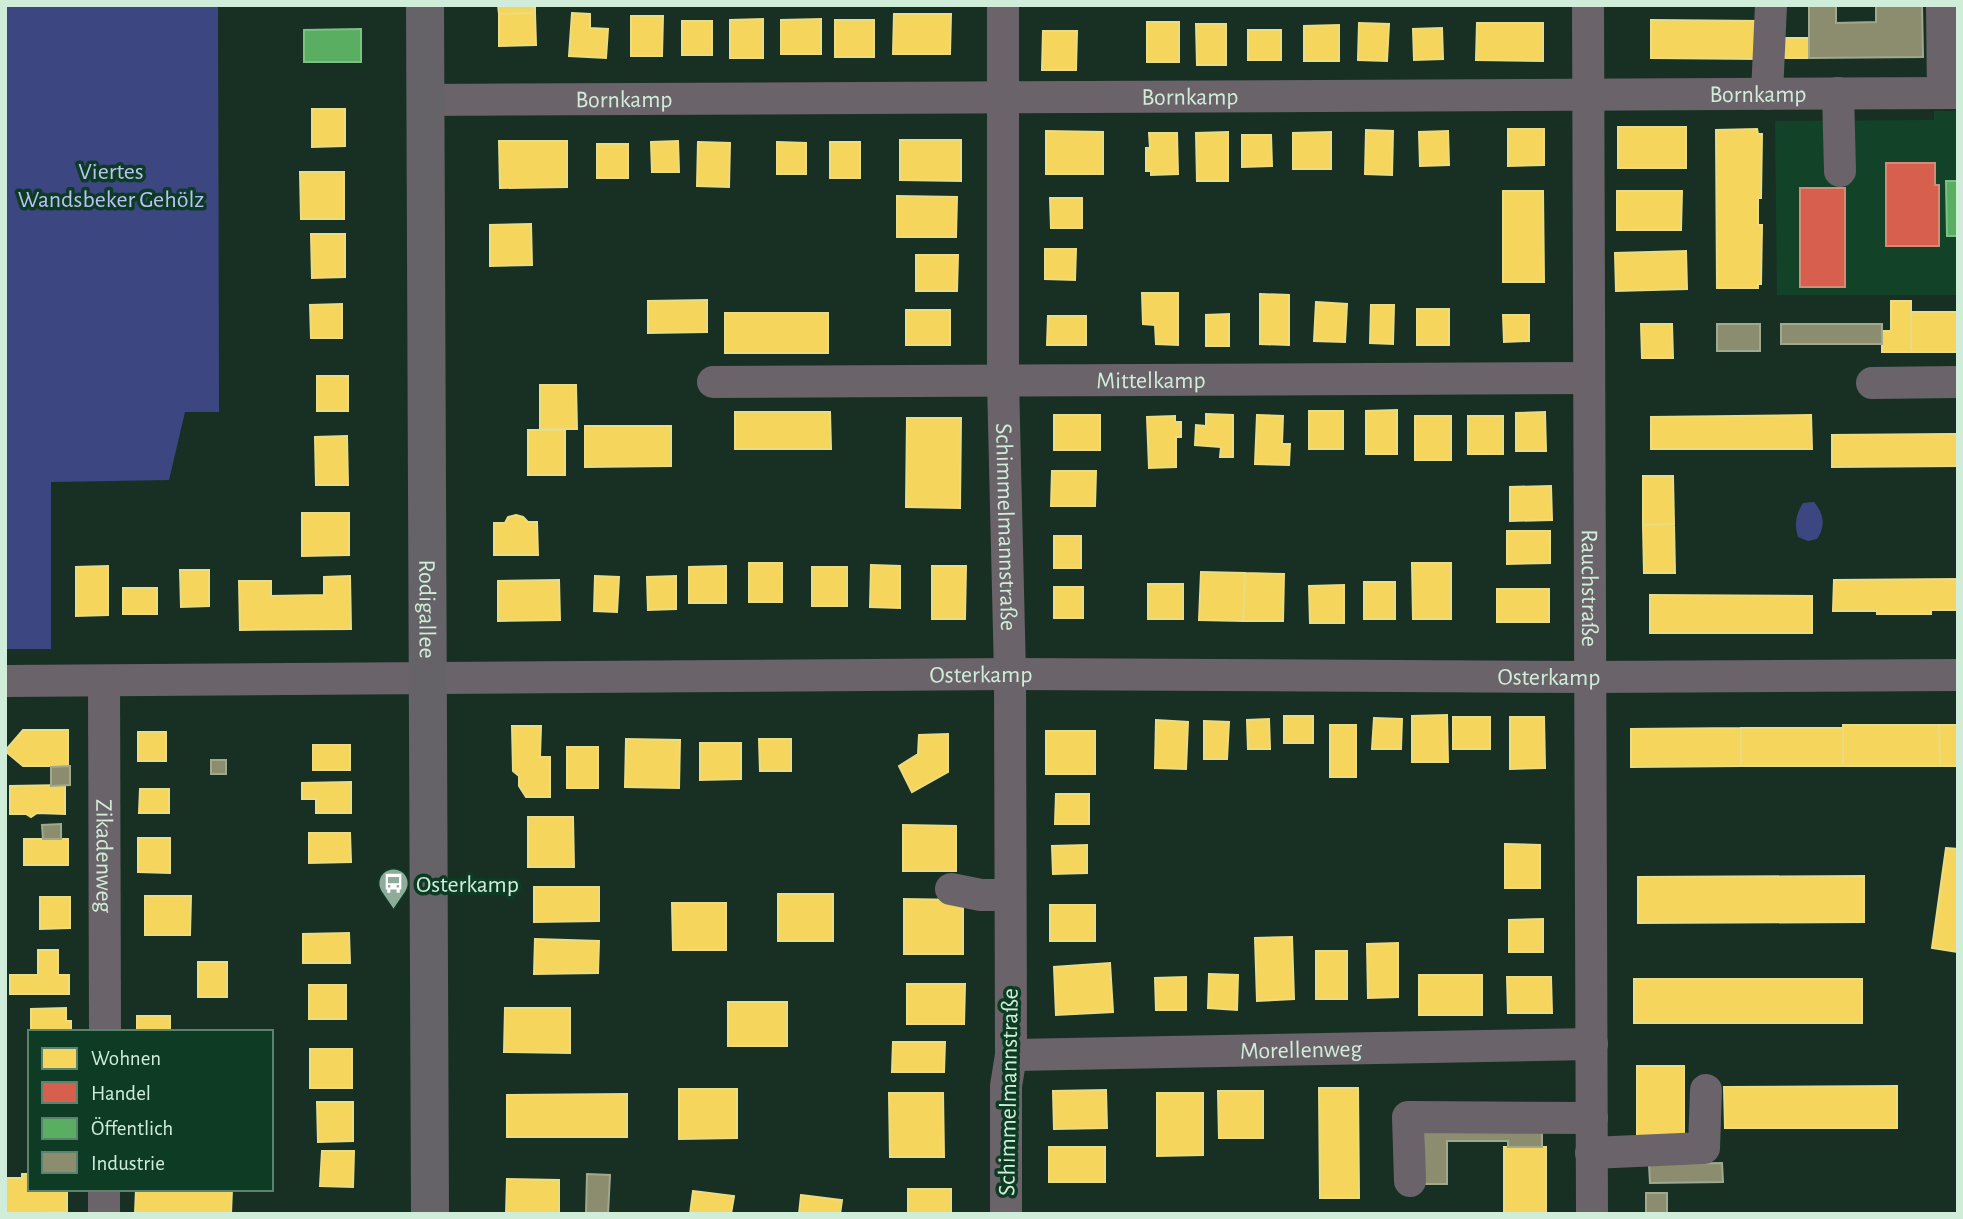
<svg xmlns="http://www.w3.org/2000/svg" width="1963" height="1219" viewBox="0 0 1963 1219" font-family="'Alegreya Sans',sans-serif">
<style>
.built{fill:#124329}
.green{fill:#3c4681}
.homes{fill:#f6d55c;stroke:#eadc82;stroke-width:2}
.shops{fill:#d6604d;stroke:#d48a77;stroke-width:2}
.public{fill:#5aae61;stroke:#7dc185;stroke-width:2}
.industry{fill:#8c8c6e;stroke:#a0a98e;stroke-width:2}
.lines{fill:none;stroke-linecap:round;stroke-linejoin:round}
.minor{stroke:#6b636a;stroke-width:32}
.major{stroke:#656367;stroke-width:38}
.labels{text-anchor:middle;stroke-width:7;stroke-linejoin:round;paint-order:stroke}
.street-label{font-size:24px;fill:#cfedd9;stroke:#0e3b23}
.park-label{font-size:24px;fill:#b9c3f6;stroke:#0e3b23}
.poi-label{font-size:24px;fill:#cfedd9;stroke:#0e3b23;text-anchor:start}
</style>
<rect width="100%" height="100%" fill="#183024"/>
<path class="built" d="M1934 111H1958V295H1777L1775 121 1934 120Z"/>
<path class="green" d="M5 5H218L219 412H185L169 480 51 482V649H5Z
M1814 502C1824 514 1826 526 1817 539L1808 541 1798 537C1794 524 1796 514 1803 503Z"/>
<path class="homes" d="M498 5H535V13L499 14Z
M535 13 536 45 499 46V14Z
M572 13 590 14V28L608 29 606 58 569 56Z
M894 14H951L950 54H893Z
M631 16H663L662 56H631Z
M763 19V58H730V20Z
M821 19V54H781V20Z
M835 20H874V57H835Z
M1651 20 1762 21V59L1651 58Z
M682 21H712V55H682Z
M1147 22H1179V62H1147Z
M1359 23 1389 24 1387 61 1358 60Z
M1477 23H1543V61L1476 60Z
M1196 24H1226V65H1197Z
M1339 25V61H1304V26Z
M1442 28 1443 59 1414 60 1413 29Z
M1248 30H1281V60H1248Z
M1043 31H1077L1076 70H1042Z
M1780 38H1809V58H1780Z
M312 109H345V146L312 147Z
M1618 127H1686V168H1618Z
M1508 129H1544V165L1508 166Z
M1757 129 1758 134H1762L1761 198H1758V225H1762L1761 284H1758V288H1717L1716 130Z
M1366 130 1393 131 1392 175 1365 174Z
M1046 131 1103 132V174H1046Z
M1448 131 1449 165 1420 166 1419 132Z
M1228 132V181H1197L1196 133Z
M1331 132V169H1293V133Z
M1149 133H1177L1178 174 1151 175V171H1146V148H1150Z
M1242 135H1271L1272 166 1242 167Z
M900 140H961V181L900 180Z
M499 141H567V187L500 188Z
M678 141 679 172H652L651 142Z
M698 142 730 143 729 187 697 186Z
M777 142 806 143V174H777Z
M830 142H860V178H830Z
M597 144H628V178H597Z
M300 172H344V219H301Z
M1503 191H1543L1544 282H1503Z
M1617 191H1682L1681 230H1617Z
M897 196 957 197 956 237H897Z
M1050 198H1082V228H1051Z
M531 224 532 265 490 266V225Z
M311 234H345V277L312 278Z
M1045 249H1076L1075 280 1045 279Z
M1686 251 1687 289 1616 291 1615 253Z
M916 255H958L957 291H916Z
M1142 293H1178V345L1156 344 1155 325 1143 324Z
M1260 294 1289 295V345L1260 344Z
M707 300V332L648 333V301Z
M1891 301H1911V352H1882V331H1891Z
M1316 302 1347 304 1345 342 1314 341Z
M342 304V338H311L310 305Z
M1371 305H1394L1393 344 1370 343Z
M1417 309H1449V345H1417Z
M906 310H950V345H906Z
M1911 312H1958V352H1911Z
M725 313H828V353H725Z
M1229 314V346H1206V315Z
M1503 315H1529V341L1504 342Z
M1048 316H1086V345H1047Z
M1641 324H1672L1673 358H1642Z
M317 376H348V411H317Z
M540 385H576L577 429H540Z
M1397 410V454H1366V411Z
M1309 411H1343V449H1309Z
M735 412H830L831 449H735Z
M1545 412 1546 451H1516V413Z
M1206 414 1233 415V457H1220L1221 447 1195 445 1196 425 1206 426Z
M1054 415H1100V450H1054Z
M1257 415 1283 416 1282 444H1290L1289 465 1255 464Z
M1811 415 1812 449H1651V417Z
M1175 416V422H1181V437H1176V467L1149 468 1147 417Z
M1415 416H1451V460H1415Z
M1468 416H1503V454H1468Z
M907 418H961L960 508 906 507Z
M585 426H671V466L585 467Z
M528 430H565V475H528Z
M1950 434H1958V466L1832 467V435Z
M347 436 348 485H316L315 437Z
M1052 471H1096L1095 506H1051Z
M1643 476H1673L1674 524 1643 525Z
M1551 486 1552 520 1510 521V487Z
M302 513H349V555L302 556Z
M516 515 523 517 528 522H537L538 555H494V523H505L508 517Z
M1674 524 1675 573H1644L1643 525Z
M1507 531H1550V563L1507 564Z
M1054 536H1081V568H1054Z
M749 563H782V602H749Z
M1412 563H1451V619H1413Z
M871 565 900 566V608L870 607Z
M108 566V615L76 616V567Z
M726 566V603H689V567Z
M932 566H966L965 619H932Z
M812 567H847V606H812Z
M180 570H209V606L181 607Z
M1201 572 1245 573 1243 621 1199 620Z
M1245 573 1284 574 1283 621H1243Z
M350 576 351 629 240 630 239 581H271V596L324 595V577Z
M595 576 619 577 617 612 594 611Z
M676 576V609L648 610 647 577Z
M1958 579V610H1931V614H1877V611H1833L1834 580Z
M559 580 560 620 498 621V581Z
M1364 582H1395V619H1364Z
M1148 584H1183V619H1148Z
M1344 585V623H1310L1309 586Z
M1054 587H1083V618H1054Z
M123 588H157V614H123Z
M1497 589H1549V622H1497Z
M1650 595 1812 596V633H1650Z
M1447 715 1448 762H1412V716Z
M1284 716H1313V743H1284Z
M1453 717H1490V749H1453Z
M1510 717H1544L1545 768 1510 769Z
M1374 718 1402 719 1401 749H1372Z
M1269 719 1270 749H1248L1247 720Z
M1156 720 1188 722 1186 769 1155 768Z
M1204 721 1229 722 1227 759H1204Z
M1330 725H1356V777H1330Z
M1843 725H1939L1940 766H1843Z
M1939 725H1958V766H1940Z
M512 726H541L540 757H550V797H526L519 786V776L513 771Z
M1741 728H1843V766H1741Z
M1741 728V766L1631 767V729Z
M23 730H68V766H23L5 751Z
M1046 731H1095V774H1046Z
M138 732H166V761H138Z
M948 734V772L912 792 899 766 918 754 919 735Z
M626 739 680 740 679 788 625 787Z
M759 739H791V771H760Z
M700 743H741V779L700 780Z
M313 745H350V770H313Z
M567 747H598V788H567Z
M351 782V813H316V799H302V783Z
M65 785V814L37 813 31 817 26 814H10V786Z
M140 789H169V813H139Z
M1056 794H1089V824H1055Z
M528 817H573L574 867H528Z
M903 825 956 826V871H903Z
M309 833H350L351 862 309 863Z
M138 838H170V873L138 872Z
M24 839H68V865H24Z
M1505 844 1540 845V888H1505Z
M1087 845V873L1053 874 1052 846Z
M1946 848 1958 849V952L1932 948Z
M1864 876V922L1638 923V877Z
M534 887H599V921L534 922Z
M778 894H833V941H778Z
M145 896H191L190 935H145Z
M40 897H70V928L40 929Z
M904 899 963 900V954H904Z
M672 903H726V950H673Z
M1050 905H1095V941H1050Z
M1543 919V952H1509V920Z
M349 933 350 963H303V934Z
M1292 937 1294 999 1257 1001 1255 938Z
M535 939 599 941 598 973 534 974Z
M1398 943V997L1368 998 1367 944Z
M38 950H58V975H69V994H10V975H38Z
M1316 951H1347V999H1316Z
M198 962H227V997H198Z
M1110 963 1113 1012 1056 1015 1054 967Z
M1209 974 1238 975 1237 1010 1208 1008Z
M1419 975H1482V1015H1419Z
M1186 977V1010H1156L1155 978Z
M1507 977H1551L1552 1013H1508Z
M1634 979H1862V1023H1634Z
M907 984H965L964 1024H907Z
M309 985H346V1019H309Z
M728 1002H787V1046H728Z
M66 1008V1021H71V1032H31V1009Z
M505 1008H570V1053L504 1052Z
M137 1016H170V1032H137Z
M893 1042H945L944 1072H892Z
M310 1049H352V1088H310Z
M1637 1066H1684V1137H1637Z
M1897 1086V1128H1725L1724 1087Z
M1319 1088H1358L1359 1198H1320Z
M679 1089H737V1138L679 1139Z
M1106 1090 1107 1128 1054 1129 1053 1091Z
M1218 1091H1263V1138H1219Z
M889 1093H943L944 1157H890Z
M1157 1093H1203V1155L1157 1156Z
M627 1094V1137H507V1095Z
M317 1102H353V1141L318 1142Z
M1049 1147H1105V1182H1049Z
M1504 1147H1546V1214H1504Z
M322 1151H354L353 1187 320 1186Z
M22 1174H30V1189H67V1212L5 1214V1178H22Z
M507 1179 559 1180V1214H506Z
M136 1189H232L231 1214H135Z
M908 1189H951V1214H908Z
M693 1191 734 1196 731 1214H690Z
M801 1195 842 1200 840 1214H799Z"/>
<path class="shops" d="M1886 163H1935V185H1939V246H1886Z
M1800 188H1845V287H1800Z"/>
<path class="public" d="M361 29V62H304V30Z
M1946 181H1958V236H1947Z"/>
<path class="industry" d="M1809 5H1836V23L1876 22V5H1922L1923 57 1809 58Z
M1717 324H1760V351H1717Z
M1781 324H1882V344H1781Z
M211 760H226V774H211Z
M70 766V785L51 786V767Z
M61 824V839H43L42 825Z
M1542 1119V1147H1508V1141H1447V1184H1424V1123Z
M1722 1163 1723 1182 1650 1183 1649 1164Z
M587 1174 610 1175 608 1214H586Z
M1646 1193H1667V1214H1646Z"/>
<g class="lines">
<g class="minor">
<path id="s1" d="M1003 5V381L1010 674 1011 1055 1006 1086V1214"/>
<path id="s2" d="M1588 5 1592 1214"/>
<path d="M1942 5 1943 93"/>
<path d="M1838 93 1840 171"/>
<path d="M1767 94 1771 5"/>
<path id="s3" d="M424 100 1958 93"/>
<path id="s4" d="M713 382 1588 378"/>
<path d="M1872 383 1958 382"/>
<path id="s5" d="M5 681 1010 674 1590 677 1958 675"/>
<path id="s6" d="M104 681 105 1032"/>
<path d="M951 889 981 895H1010"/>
<path id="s7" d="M1011 1055 1592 1044"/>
<path d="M1591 1153 1704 1148 1706 1090"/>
<path d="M1410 1181 1408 1117 1592 1118"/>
<path d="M104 1214V1189"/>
</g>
<path class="major" id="s8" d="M425 5 430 1214"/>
</g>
<defs>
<symbol id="bus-pin" viewBox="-11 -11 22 30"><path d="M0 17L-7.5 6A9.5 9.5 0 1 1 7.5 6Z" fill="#8fab9a" stroke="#0e3b23"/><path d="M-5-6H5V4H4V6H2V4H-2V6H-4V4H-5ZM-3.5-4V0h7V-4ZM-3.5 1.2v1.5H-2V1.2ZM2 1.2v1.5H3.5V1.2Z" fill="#fff"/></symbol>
</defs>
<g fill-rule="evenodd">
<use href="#bus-pin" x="376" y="866" width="35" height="47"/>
</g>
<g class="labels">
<g class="street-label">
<text dy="8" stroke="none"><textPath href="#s3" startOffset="1334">Bornkamp</textPath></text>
<text dy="8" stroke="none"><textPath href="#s3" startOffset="766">Bornkamp</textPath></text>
<text dy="8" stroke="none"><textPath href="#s3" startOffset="200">Bornkamp</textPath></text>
<text dy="8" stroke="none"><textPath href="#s4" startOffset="438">Mittelkamp</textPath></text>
<text dy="8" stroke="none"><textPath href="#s1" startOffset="522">Schimmelmannstraße</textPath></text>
<text dy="8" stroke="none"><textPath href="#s2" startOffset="583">Rauchstraße</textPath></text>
<text dy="8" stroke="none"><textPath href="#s8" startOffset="604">Rodigallee</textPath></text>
<text dy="8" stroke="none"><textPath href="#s5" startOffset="976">Osterkamp</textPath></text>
<text dy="8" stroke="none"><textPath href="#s5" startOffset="1544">Osterkamp</textPath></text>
<text dy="8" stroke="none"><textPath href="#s6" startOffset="175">Zikadenweg</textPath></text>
<text dy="8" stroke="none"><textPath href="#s7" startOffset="290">Morellenweg</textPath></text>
<text transform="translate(1008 1092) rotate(-89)" y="8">Schimmelmannstraße</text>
</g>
<g class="park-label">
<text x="111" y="179">Viertes<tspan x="111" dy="28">Wandsbeker Gehölz</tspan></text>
</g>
<g class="poi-label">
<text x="416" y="892">Osterkamp</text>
</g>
</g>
<rect width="1963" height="1219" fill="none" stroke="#cfedd9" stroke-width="14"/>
<rect x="28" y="1030" width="245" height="161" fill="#0e3b23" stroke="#5b826c" stroke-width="2"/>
<rect x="42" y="1048" width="35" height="21" fill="#f6d55c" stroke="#5b826c" stroke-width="2"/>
<text x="91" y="1065" font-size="21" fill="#cfedd9">Wohnen</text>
<rect x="42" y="1082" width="35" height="21" fill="#d6604d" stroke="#5b826c" stroke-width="2"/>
<text x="91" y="1100" font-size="21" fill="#cfedd9">Handel</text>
<rect x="42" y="1118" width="35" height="21" fill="#5aae61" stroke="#5b826c" stroke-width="2"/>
<text x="91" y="1135" font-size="21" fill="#cfedd9">Öffentlich</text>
<rect x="42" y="1152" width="35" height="21" fill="#8c8c6e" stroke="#5b826c" stroke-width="2"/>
<text x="91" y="1170" font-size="21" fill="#cfedd9">Industrie</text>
</svg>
